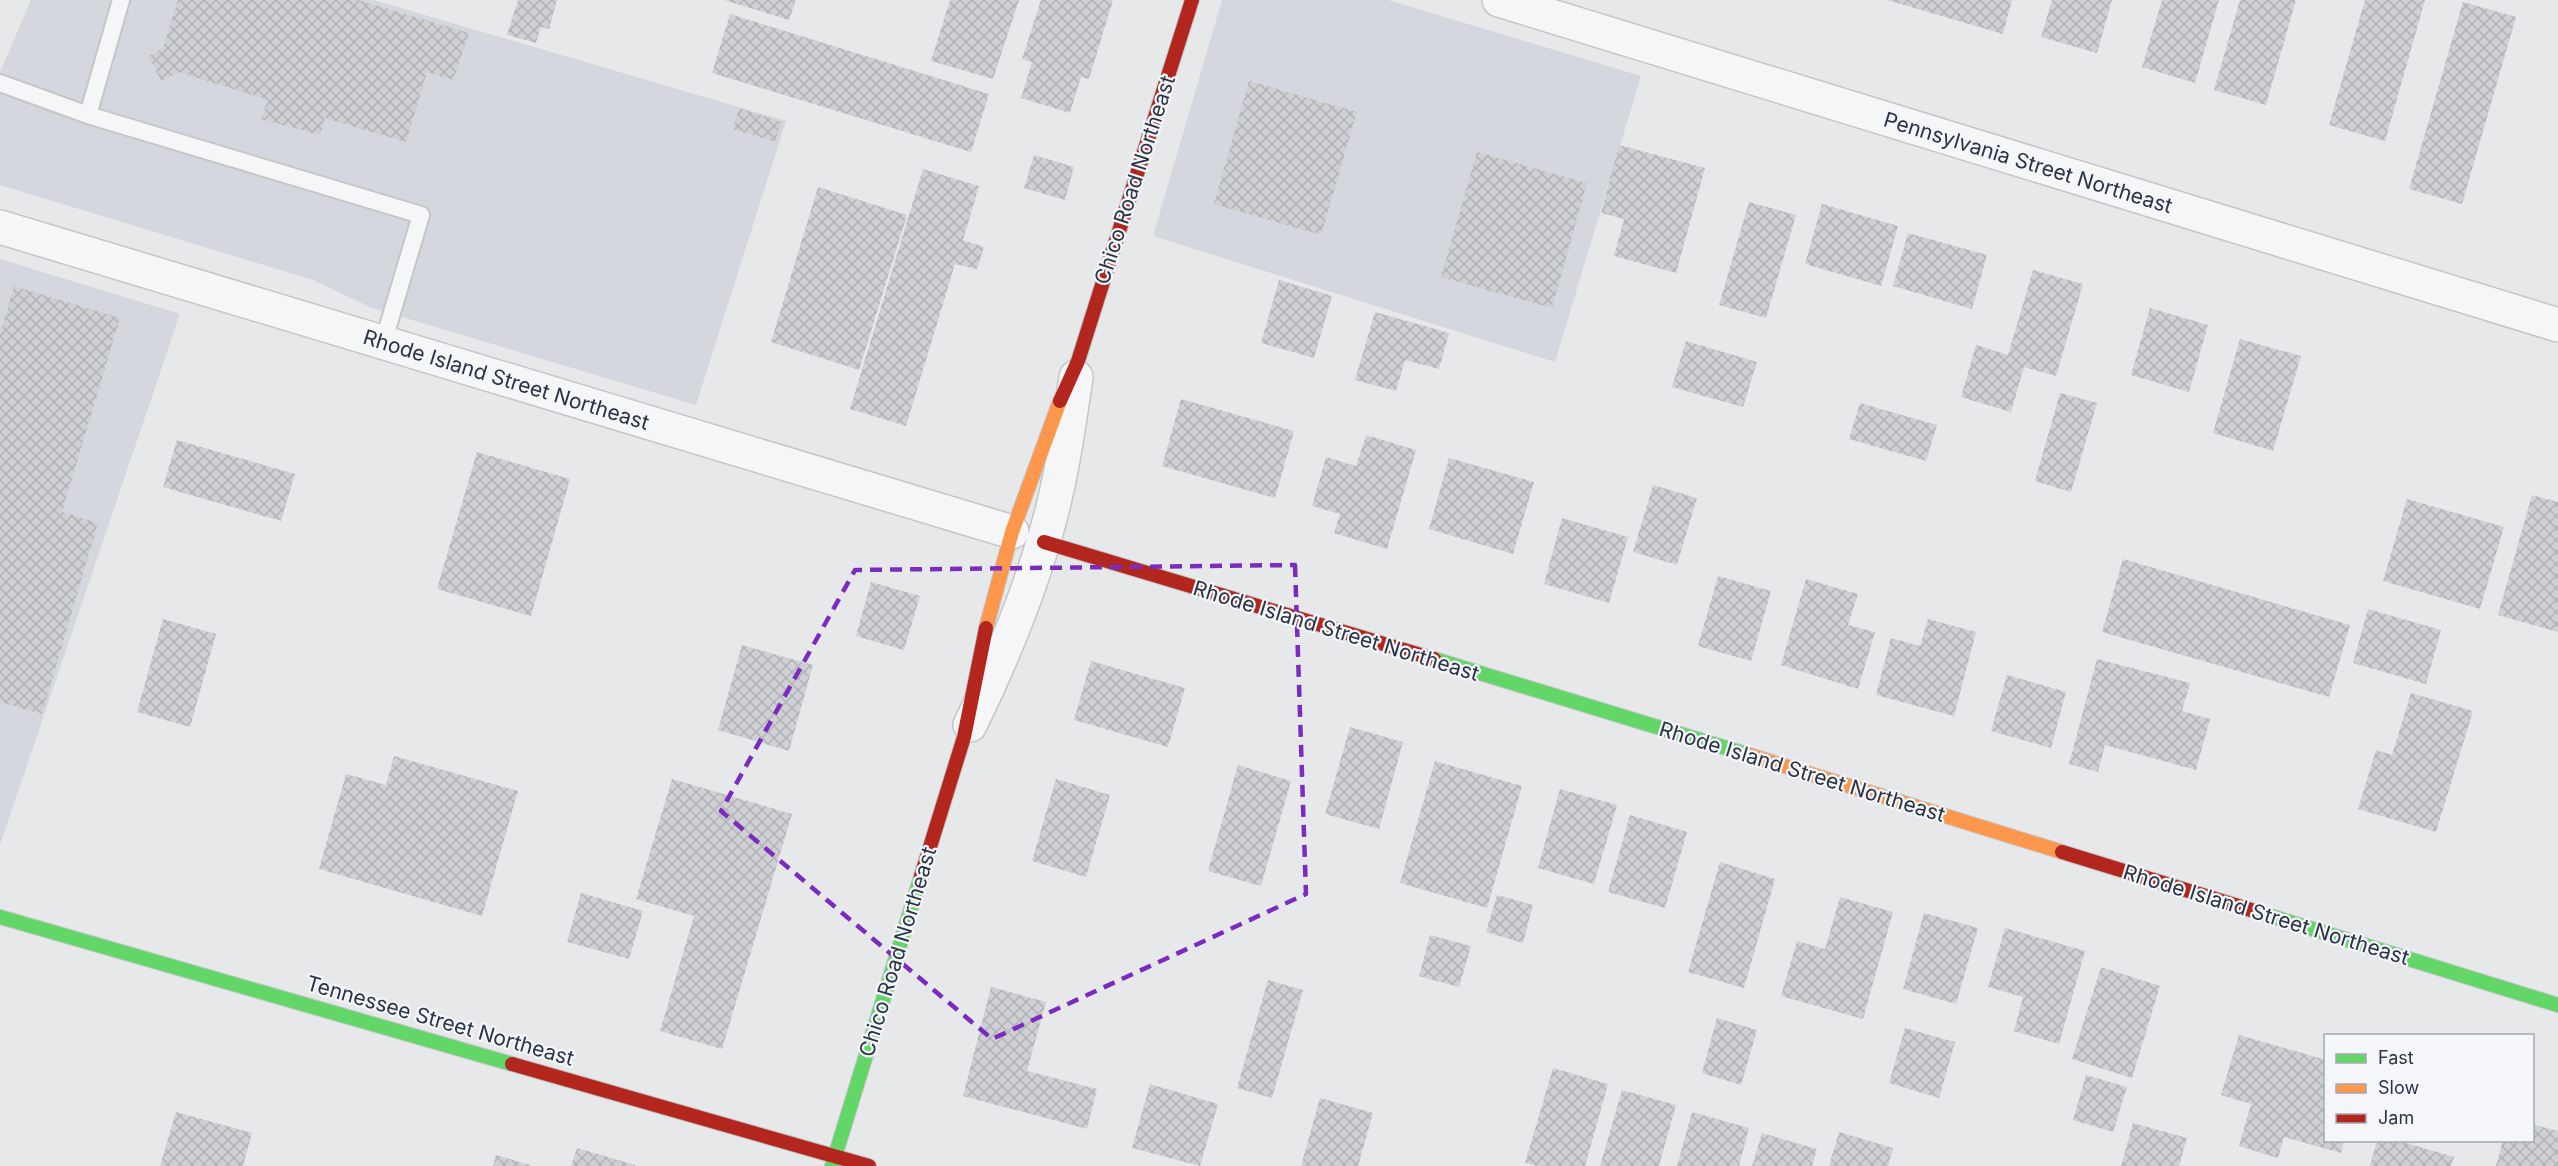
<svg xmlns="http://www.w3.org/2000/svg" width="2558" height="1166" viewBox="0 0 2558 1166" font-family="Inter,sans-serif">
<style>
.built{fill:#d4d7dd}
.building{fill:url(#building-cross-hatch)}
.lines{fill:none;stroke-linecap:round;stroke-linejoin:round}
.lane-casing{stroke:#c4c6c8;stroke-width:20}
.street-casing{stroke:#c4c6c8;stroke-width:36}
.fast-casing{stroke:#c4c6c8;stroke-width:16}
.slow-casing{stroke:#c4c6c8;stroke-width:16}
.jam-casing{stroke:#c4c6c8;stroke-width:16}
.lane{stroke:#f5f6f7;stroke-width:16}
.street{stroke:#f5f6f7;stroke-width:33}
.fast{stroke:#63d668;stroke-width:14}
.slow{stroke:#ff974d;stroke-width:14}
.jam{stroke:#b3261e;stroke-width:14}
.marked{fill:none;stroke:#7b2cbf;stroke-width:4.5;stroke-dasharray:12 8;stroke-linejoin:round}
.labels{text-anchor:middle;stroke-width:4.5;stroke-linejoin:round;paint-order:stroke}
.street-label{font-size:21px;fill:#2b3445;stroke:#f4f6f9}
</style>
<defs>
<pattern id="building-cross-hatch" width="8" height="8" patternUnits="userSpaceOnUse" patternTransform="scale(1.5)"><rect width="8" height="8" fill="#ced0d3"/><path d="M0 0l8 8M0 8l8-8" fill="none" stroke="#b1b3b6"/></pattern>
</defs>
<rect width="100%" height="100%" fill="#e6e8ea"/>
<path class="built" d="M31 0H374L786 121 696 405 372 308 313 280 0 185V72Z
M1222 0H1388L1641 76 1555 362 1153 236Z
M0 259 180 314 0 845Z"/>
<path class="building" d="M178 0H358L469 33 453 80 427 72 406 142 325 118 320 135 261 119 268 100 179 72 161 81 149 56 163 48Z
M518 0H557L549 29 541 27 536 43 507 35Z
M724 0H796L789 20Z
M950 0H1019L993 79 931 61Z
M1041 0H1113L1089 79 1081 77 1070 113 1021 98 1032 62 1022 59Z
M1887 0H2012L2003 34Z
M2052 0H2112L2097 53 2041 37Z
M2162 0H2219L2195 83 2142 67Z
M2240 0H2296L2266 105 2214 90Z
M2365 0H2425L2385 141 2329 125Z
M2463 2 2516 17 2462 204 2409 189Z
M730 14 989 94 971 152 712 73Z
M1249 81 1357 112 1321 235 1214 204Z
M739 108 782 122 775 142 733 129Z
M1619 145 1705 168 1676 273 1614 256 1624 219 1601 213Z
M1477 152 1587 183 1552 308 1441 277Z
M1034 155 1074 167 1065 200 1024 188Z
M923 169 979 186 963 240 984 247 977 269 955 264 906 426 850 409Z
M818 187 907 215 859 370 771 342Z
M1749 202 1796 215 1766 318 1719 305Z
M1822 204 1898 226 1881 286 1805 264Z
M1908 233 1987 255 1972 309 1893 286Z
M2033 270 2083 284 2056 376 2024 367 2011 412 1961 397 1976 345 2008 355Z
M1279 280 1332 296 1314 358 1261 343Z
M14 286 120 318 62 512 98 523 42 714 0 702V335Z
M2150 308 2208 325 2189 392 2131 375Z
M1375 312 1449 333 1439 369 1405 360 1396 391 1355 380Z
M2240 339 2301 356 2273 451 2213 433Z
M1686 341 1757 362 1743 407 1672 387Z
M2060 393 2097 403 2071 492 2035 481Z
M1181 399 1294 431 1275 498 1162 466Z
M1860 403 1937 425 1926 461 1849 439Z
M1366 435 1416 450 1387 549 1334 533 1340 514 1312 506 1326 457 1356 466Z
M177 440 295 474 281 521 163 487Z
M477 452 570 479 531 616 437 589Z
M1449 458 1534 482 1513 554 1429 529Z
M1653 485 1697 498 1677 565 1633 552Z
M2532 495 2558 502V632L2498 615Z
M2407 499 2504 527 2480 609 2383 581Z
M1562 518 1628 537 1609 603 1544 584Z
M2123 559 2350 625 2329 697 2102 632Z
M1718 576 1771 591 1751 661 1698 646Z
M1806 579 1858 594 1848 625 1875 632 1858 689 1781 665Z
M871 582 920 596 904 650 856 636Z
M2368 609 2441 630 2426 684 2353 663Z
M163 619 216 634 190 727 137 712Z
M1928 619 1976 632 1954 716 1876 695 1891 638 1920 646Z
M742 645 813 665 789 751 718 730Z
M2097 659 2190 683 2182 711 2210 719 2196 770 2105 745 2098 772 2069 764Z
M1091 661 1185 688 1168 747 1074 720Z
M2007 675 2066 692 2051 748 1991 731Z
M2411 693 2473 711 2436 832 2358 809 2376 750 2392 755Z
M1350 727 1403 742 1379 829 1325 814Z
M394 756 518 791 482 916 319 869 346 774 386 785Z
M1435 761 1522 786 1487 908 1400 883Z
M1238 765 1291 781 1261 886 1208 871Z
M672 779 792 814 722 1049 660 1031 694 916 636 899Z
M1056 779 1110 795 1086 877 1032 861Z
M1560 789 1617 805 1594 884 1538 868Z
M1630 815 1687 832 1665 908 1608 892Z
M1720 862 1775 879 1744 988 1688 972Z
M581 893 643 911 629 959 567 942Z
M1497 895 1533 905 1523 943 1486 932Z
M1840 897 1893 912 1863 1019 1781 996 1797 941 1825 949Z
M1924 913 1978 928 1956 1004 1903 989Z
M2005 928 2085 951 2059 1044 2014 1031 2023 997 1988 987Z
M1430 935 1471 946 1459 987 1419 976Z
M2101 967 2160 986 2132 1078 2072 1059Z
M1268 980 1303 990 1272 1098 1237 1088Z
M991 987 1046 1002 1027 1071 1097 1089 1087 1129 963 1096Z
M1717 1018 1757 1030 1741 1085 1702 1073Z
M1905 1028 1955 1042 1939 1098 1889 1083Z
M2239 1035 2326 1060V1140H2344L2341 1153 2284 1137 2278 1158 2239 1146 2251 1104 2221 1095Z
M1553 1068 1608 1084 1585 1166H1538L1525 1163Z
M2086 1075 2127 1087 2113 1132 2073 1120Z
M1150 1084 1218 1104 1200 1166 1132 1148Z
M1622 1090 1676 1105 1659 1166H1600Z
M1320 1098 1373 1113 1358 1166H1301Z
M176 1112 252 1133 243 1166H160Z
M1692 1112 1749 1128 1739 1166H1677Z
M2133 1123 2187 1138 2179 1166H2121Z
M2532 1124 2558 1131V1166H2496L2503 1140H2532Z
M1839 1132 1893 1148 1888 1166H1829Z
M1762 1133 1817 1149 1812 1166H1752Z
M2377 1140H2396L2454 1157 2451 1166H2370Z
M577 1148 635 1165V1166H571Z
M496 1155 530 1165V1166H493Z"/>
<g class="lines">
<defs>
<path id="lane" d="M0 83 88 115 121 0
M88 115 421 215 383 343"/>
<path id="street" d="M1499 0 2558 325
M0 227 1012 532
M970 725C999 666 1024 606 1043 543 1060 489 1068 432 1076 377"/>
<path id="fast" d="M1434 659 1749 755
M2251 910 2558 1005
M0 917 512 1064
M832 1166 921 876"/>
<path id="slow" d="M986 628 1012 532 1060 401
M1749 755 2062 852"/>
<path id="jam" d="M1060 401 1078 361 1192 0
M1044 542 1434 659
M2062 852 2251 910
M921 876 964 737 986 628
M512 1064 869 1166"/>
</defs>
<use href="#lane" class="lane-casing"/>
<use href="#street" class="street-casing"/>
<use href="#fast" class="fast-casing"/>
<use href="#slow" class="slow-casing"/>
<use href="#jam" class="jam-casing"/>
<use href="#lane" class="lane"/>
<use href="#street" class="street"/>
<use href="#fast" class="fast"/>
<use href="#slow" class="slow"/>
<use href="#jam" class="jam"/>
</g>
<path class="marked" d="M1295 565 1306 894 992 1039 721 811 855 570Z"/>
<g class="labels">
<g class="street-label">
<text transform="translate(2028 163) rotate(17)" y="7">Pennsylvania Street Northeast</text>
<text transform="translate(1135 180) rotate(-72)" y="7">Chico Road Northeast</text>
<text transform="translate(506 380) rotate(17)" y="7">Rhode Island Street Northeast</text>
<text transform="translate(1336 631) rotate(17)" y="7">Rhode Island Street Northeast</text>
<text transform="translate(1802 772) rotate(17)" y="7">Rhode Island Street Northeast</text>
<text transform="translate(2266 915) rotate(17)" y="7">Rhode Island Street Northeast</text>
<text transform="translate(898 952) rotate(-73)" y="7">Chico Road Northeast</text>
<text transform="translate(440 1021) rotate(16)" y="7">Tennessee Street Northeast</text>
</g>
</g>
<rect x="2324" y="1034" width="210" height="108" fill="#f4f6f9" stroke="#a4a8b1" stroke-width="1.5"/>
<rect x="2336" y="1054" width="30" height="9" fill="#63d668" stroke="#a4a8b1" stroke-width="1.5"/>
<text x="2378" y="1064" font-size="18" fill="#2b3445">Fast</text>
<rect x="2336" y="1084" width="30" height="9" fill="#ff974d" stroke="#a4a8b1" stroke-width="1.5"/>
<text x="2378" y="1094" font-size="18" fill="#2b3445">Slow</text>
<rect x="2336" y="1114" width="30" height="9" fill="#b3261e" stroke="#a4a8b1" stroke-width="1.5"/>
<text x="2378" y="1124" font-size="18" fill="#2b3445">Jam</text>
</svg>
